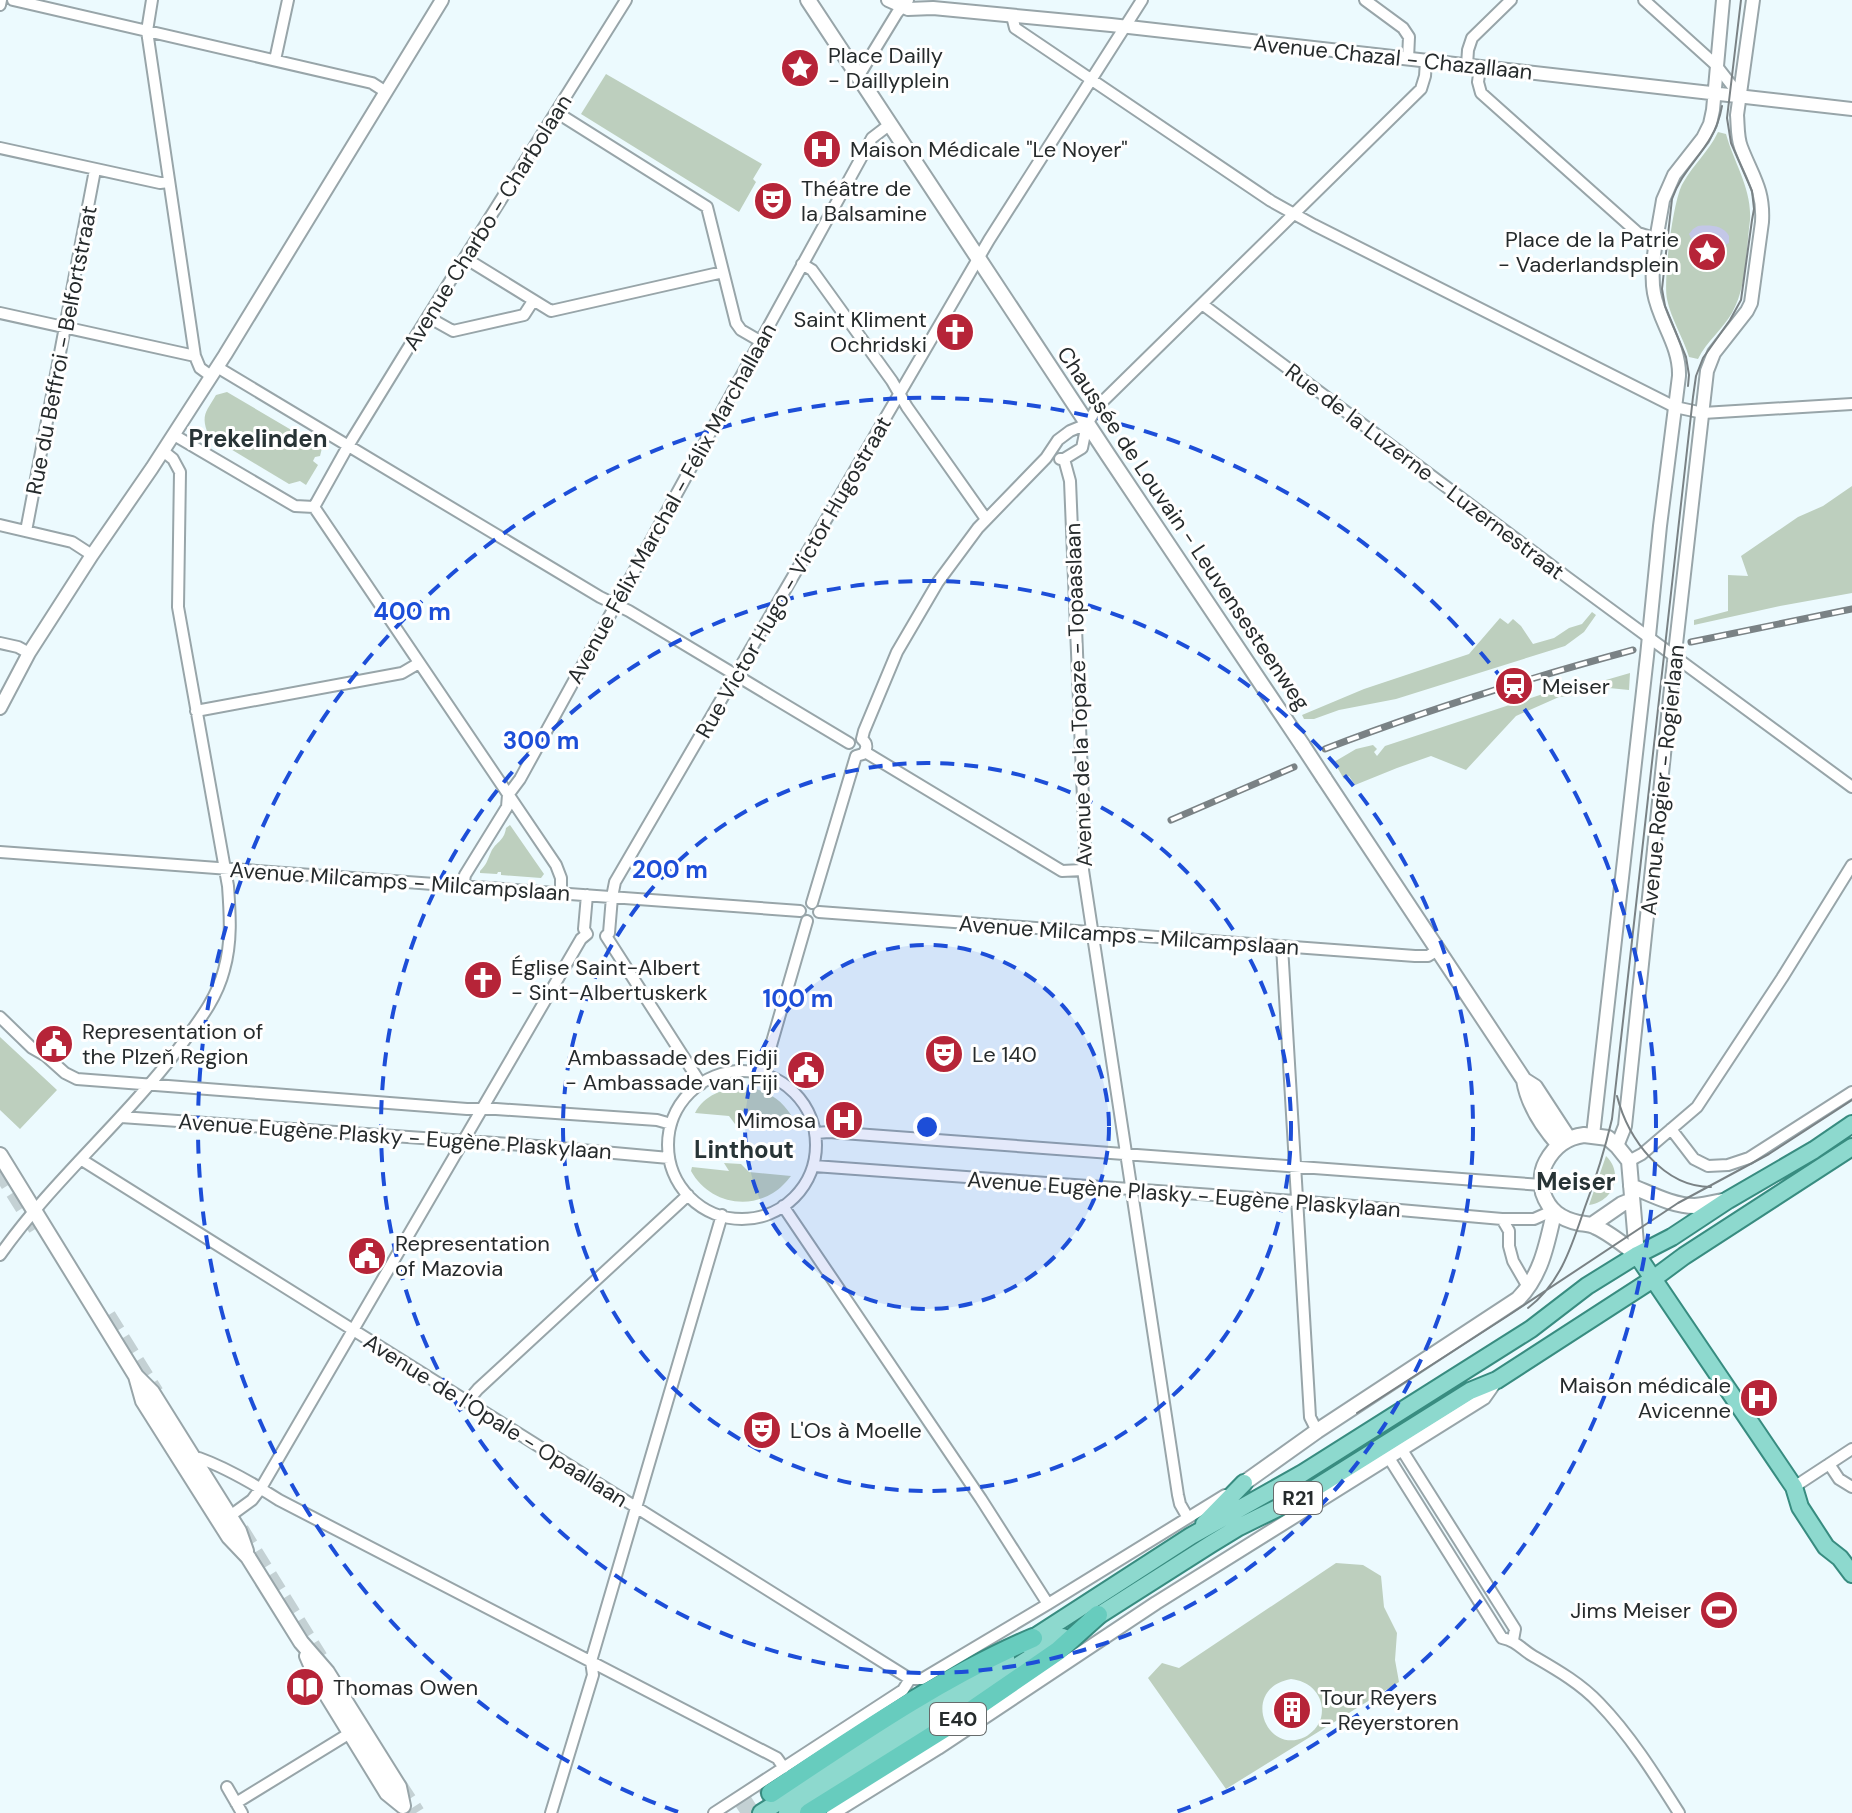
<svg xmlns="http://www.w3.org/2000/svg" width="1852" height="1813" viewBox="0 0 1852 1813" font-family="'DM Sans',sans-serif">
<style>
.green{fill:#bdcfbe;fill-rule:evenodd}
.water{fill:#c3c7e7}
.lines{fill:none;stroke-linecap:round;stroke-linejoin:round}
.trunk-tunnel{stroke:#c4d1d4;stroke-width:18;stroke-dasharray:18 9;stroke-linecap:butt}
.minor-casing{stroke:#98a5a9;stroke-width:14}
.tertiary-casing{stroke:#98a5a9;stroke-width:16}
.secondary-casing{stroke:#98a5a9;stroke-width:18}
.primary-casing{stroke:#388c80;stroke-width:20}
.trunk-casing{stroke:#388c80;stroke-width:22}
.minor{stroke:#fff;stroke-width:10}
.tertiary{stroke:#fff;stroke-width:12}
.secondary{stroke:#fff;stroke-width:14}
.primary{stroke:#8dd9ce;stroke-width:16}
.trunk{stroke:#67ccbe;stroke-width:18}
.tram{stroke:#7a8285;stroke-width:2}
.rail-casing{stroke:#7a8285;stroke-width:7}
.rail{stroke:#fff;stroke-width:4;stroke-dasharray:12;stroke-linecap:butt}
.secondary-bridge-casing{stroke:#98a5a9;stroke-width:18;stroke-linecap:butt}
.secondary-bridge{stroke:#fff;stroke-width:14}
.ring{fill:none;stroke:#1d4ed8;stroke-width:4;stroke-dasharray:14 10}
.labels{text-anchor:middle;stroke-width:6;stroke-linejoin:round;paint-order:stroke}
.shield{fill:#fff;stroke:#676b6b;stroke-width:2}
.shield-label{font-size:20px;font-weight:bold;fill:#262b2c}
.poi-label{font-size:22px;fill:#262b2c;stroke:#fff;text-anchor:start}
.street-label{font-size:22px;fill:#262b2c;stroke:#fff}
.neighbourhood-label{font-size:24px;font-weight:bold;fill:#283436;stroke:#fff}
.centre{fill:#1d4ed8;stroke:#fff;stroke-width:4}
.ring-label{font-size:24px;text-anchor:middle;font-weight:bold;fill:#1d4ed8;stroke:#fff;stroke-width:6;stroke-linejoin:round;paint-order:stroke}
</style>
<rect width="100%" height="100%" fill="#ecfafe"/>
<path class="green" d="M606 74 762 164 753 179 756 182 739 212 581 114Z
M1718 132 1726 134C1734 163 1752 189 1750 220 1746 250 1747 286 1732 313 1722 330 1707 341 1698 359L1689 357C1683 337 1671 319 1667 299 1663 280 1673 199 1683 183 1693 165 1709 151 1718 132Z
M227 392 322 448 320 456 315 457 313 461 318 465 306 485 300 481 289 484 209 436C200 416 206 412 216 395Z
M1852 486V593L1780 606 1694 625V620L1728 611V575L1748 576 1741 556 1798 517 1823 506Z
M1592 612 1596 615 1584 632 1565 646 1396 699 1339 710 1314 719H1304L1302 715 1364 689 1469 654 1500 618 1508 624 1513 619 1521 626 1533 644 1554 638 1569 628 1582 624Z
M1630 673 1629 690 1609 688 1585 695 1559 697 1516 716 1466 770 1431 756 1397 768 1355 785 1349 776 1344 779 1334 762 1356 749 1373 745 1377 749 1374 752 1377 756 1385 746 1552 691 1554 695Z
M510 825 544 874 541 878 501 875V872H498L497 874 480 873V871C487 864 487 861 491 852 496 841 504 842 506 828Z
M0 1037 57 1090 20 1129 0 1110Z
M743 1087C767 1089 783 1100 794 1120L747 1117 752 1124H735L729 1116 695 1113C704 1095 724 1088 743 1087Z
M1606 1156C1624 1173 1614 1202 1589 1205Z
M724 1163 741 1164 749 1172 791 1176C786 1182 780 1189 773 1193 744 1211 707 1200 691 1171L692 1167 729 1171Z
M1336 1563 1363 1565 1381 1576 1384 1607 1397 1633 1395 1660 1399 1682 1226 1789 1148 1678 1162 1663 1179 1668ZM1291 1679C1311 1681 1326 1697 1321 1718 1318 1727 1312 1733 1305 1737 1265 1756 1240 1688 1291 1679Z"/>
<path class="water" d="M1698 226C1710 225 1723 225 1729 236V243C1715 251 1696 251 1689 234L1693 229Z"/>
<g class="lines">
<path class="trunk-tunnel" d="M0 1169 37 1228
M107 1316 155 1393
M240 1530 319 1658
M398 1785 416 1813
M740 1813 771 1793"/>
<defs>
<path id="minor" d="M13 0 372 83 386 92
M152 0 147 31 195 356 200 368 211 376
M1365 0 1403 28 1409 37 1408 59
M1644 0 1716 65 1740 96
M0 5 1 0
M1012 16 1015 28 1271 201 1314 225 1675 407 1703 413 1852 404
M275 60 288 0
M1467 65 1468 50 1472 38 1511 0
M1480 67 1478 82 1481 93 1638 233 1657 239
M858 77 897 13 908 0
M556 112 707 207 736 323 741 330 760 341
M0 148 160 183 169 182
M465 258 551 311 723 272
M802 264 812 270 892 381 907 407 986 519
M1202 304 1568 578 1852 787
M0 313 195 356
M428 317 453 331 524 315 533 301
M217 367 600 597 629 611 849 743
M174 435 295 506 314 507
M1060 459H1064L1082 448 1087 424 1098 406 1421 89 1425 76 1426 61
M1064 459 1070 481 1085 848 1083 870 1178 1495 1180 1504 1188 1518
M314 507 348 446 407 350 626 0
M314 507 556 865 561 878V893
M0 525 72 542 92 555
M26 531 95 170
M0 643 18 647 29 653
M196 711 402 673 419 663
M865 752 1062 871 1083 870
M0 852 800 911
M463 887 465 875 507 807 508 795 520 779 872 138 889 125
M812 903 856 756 863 754C867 749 868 744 862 739L864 731 897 652 938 582 978 528 1046 458 1058 440 1070 431 1087 424
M819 912 1415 956H1428L1438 950
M606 936 609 933 612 897 615 882 989 240 1142 0
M606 936 701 1084
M1282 946 1310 1417 1317 1431
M0 1017 32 1048 46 1056 65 1073 77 1079 467 1109H496L657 1120 671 1124
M668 1145a74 74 0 1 1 148 0a74 74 0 1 1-148 0Z
M763 1073 807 921
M121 1117 537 1146 669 1158
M1671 1129 1694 1159 1708 1166 1728 1165 1749 1158 1852 1092
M816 1133 829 1132 1542 1185
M82 1160 910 1679H922L1048 1604 1225 1495
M1629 1161 1642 1154 1697 1107 1782 978 1852 865
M814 1166 1309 1202 1502 1219H1534L1552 1211
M783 1206 981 1499 1048 1604
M1502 1219 1509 1231V1246L1513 1261 1528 1287
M0 1255C52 1181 124 1121 179 1048 197 1023 216 1001 224 970 232 942 230 914 228 886L178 607 180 472 173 459 163 451
M467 1402 478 1389 688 1195
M1402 1450 1515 1629 1513 1640
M1389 1458 1502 1638C1517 1641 1521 1649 1533 1656 1557 1670 1580 1683 1599 1703 1630 1735 1655 1775 1679 1813
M1829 1464 1839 1479 1852 1487
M192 1465 195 1460 199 1458C227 1468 254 1484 279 1500L777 1758 784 1768
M1794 1487 1852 1449
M226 1517 230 1516 252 1500 261 1488 581 939 587 934 584 929 587 895
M227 1787 242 1813
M236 1803 350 1733
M551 1813 593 1675 591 1661 722 1215
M714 1813 903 1690 910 1679"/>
<path id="tertiary" d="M888 0 908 9 933 8 1111 25 1852 109
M0 708 29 653 92 555 152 468 225 355 442 0
M1593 1135 1647 656 1660 526 1679 376C1680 345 1659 322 1654 293 1649 267 1659 226 1663 200L1674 175 1703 138 1710 124 1713 110 1723 0
M1617 1146 1625 1126 1670 697 1707 371 1714 353 1747 311 1751 303 1762 222C1764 189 1752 176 1741 147 1737 137 1738 125 1737 115L1753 0
M833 1813 938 1748 1156 1603 1484 1398 1496 1381"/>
<path id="secondary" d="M808 0 1108 455 1303 746
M1324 778 1524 1080 1535 1087 1569 1139
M1524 1080C1528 1104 1543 1127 1559 1145
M1584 1135 1608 1138 1617 1146 1629 1161 1637 1255C1624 1245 1611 1234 1596 1227 1591 1224 1585 1224 1579 1223 1561 1219 1549 1211 1543 1193 1541 1183 1541 1171 1546 1162 1554 1147 1567 1137 1584 1135Z
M0 1155 136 1376 152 1392 239 1531 246 1551
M1631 1186C1651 1194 1673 1206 1695 1206 1705 1205 1717 1202 1727 1200
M1593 1224 1622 1204 1632 1200
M136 1376 143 1401 229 1537 248 1557 301 1642 327 1672 399 1787 403 1806
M1244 1483 1317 1431 1518 1299C1541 1276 1547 1244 1554 1213
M307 1656 317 1679 387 1793 403 1806"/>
<path id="primary" d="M1637 1255 1794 1487 1800 1507 1826 1547 1840 1558 1852 1574
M1204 1524 1244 1483
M1090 1621 1211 1544 1239 1527 1304 1495 1470 1391 1497 1380 1653 1279 1684 1256 1852 1147
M1024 1644 1191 1536 1303 1473 1531 1329 1587 1286 1637 1255 1672 1237 1728 1200 1814 1150 1852 1124
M761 1813 1006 1658
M787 1813 1063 1637"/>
<path id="trunk" d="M771 1793C855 1737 940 1678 1033 1638
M809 1813 959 1719 1058 1651 1098 1615"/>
</defs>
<use href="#minor" class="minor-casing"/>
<use href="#tertiary" class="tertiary-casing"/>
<use href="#secondary" class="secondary-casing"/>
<use href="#primary" class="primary-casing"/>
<use href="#trunk" class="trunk-casing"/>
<use href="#minor" class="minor"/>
<use href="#tertiary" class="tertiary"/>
<use href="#secondary" class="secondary"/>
<use href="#primary" class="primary"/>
<use href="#trunk" class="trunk"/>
<path class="tram" d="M1688 386 1689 375 1686 357 1665 306 1662 289 1672 199C1681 173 1698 160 1711 137 1717 127 1720 117 1722 106
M1617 1096C1628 1139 1663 1187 1711 1187
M1528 1308C1561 1283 1572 1245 1585 1207 1596 1178 1605 1149 1612 1119L1693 397 1696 376 1703 358 1730 320 1741 300 1752 220 1754 209 1752 191 1731 143 1727 118 1741 0
M1357 1413 1506 1317 1678 1203 1769 1154 1852 1100"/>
<defs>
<path id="rail" d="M1691 642 1852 609
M1325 749C1426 710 1529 678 1633 650
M1171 820 1294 767"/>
</defs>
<use href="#rail" class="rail-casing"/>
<use href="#rail" class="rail"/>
<defs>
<path id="secondary-bridge" d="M1303 746 1324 778"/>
</defs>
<use href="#secondary-bridge" class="secondary-bridge-casing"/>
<use href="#secondary-bridge" class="secondary-bridge"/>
</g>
<circle cx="927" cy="1127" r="182" fill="#1d4ed8" fill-opacity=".12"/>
<g class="ring">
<circle cx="927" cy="1127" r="182"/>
<circle cx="927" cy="1127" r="364"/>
<circle cx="927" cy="1127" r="546"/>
<path d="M678 1812A729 729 0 1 1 1176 1812"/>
</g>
<defs>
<symbol id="sight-disc" viewBox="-11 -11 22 22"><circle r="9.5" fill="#b62438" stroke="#fff"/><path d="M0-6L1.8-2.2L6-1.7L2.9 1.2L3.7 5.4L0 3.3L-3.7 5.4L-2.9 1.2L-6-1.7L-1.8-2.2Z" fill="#fff"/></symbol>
<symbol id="hospital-disc" viewBox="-11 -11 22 22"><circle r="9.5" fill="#b62438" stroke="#fff"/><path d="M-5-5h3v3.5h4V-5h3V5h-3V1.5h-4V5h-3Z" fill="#fff"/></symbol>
<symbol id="theatre-disc" viewBox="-11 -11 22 22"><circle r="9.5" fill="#b62438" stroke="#fff"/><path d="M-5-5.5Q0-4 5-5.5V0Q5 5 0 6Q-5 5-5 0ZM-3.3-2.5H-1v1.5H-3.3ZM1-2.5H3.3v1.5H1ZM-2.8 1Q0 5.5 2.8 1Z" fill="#fff"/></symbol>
<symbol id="church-disc" viewBox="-11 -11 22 22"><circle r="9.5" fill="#b62438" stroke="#fff"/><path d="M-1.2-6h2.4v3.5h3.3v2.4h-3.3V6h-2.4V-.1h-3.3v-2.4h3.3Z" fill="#fff"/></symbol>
<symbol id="station-disc" viewBox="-11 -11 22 22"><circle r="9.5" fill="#b62438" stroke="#fff"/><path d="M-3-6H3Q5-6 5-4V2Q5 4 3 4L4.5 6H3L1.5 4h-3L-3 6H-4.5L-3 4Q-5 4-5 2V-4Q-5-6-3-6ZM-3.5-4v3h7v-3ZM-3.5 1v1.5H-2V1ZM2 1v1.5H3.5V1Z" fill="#fff"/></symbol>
<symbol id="civic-disc" viewBox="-11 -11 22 22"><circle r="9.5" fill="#b62438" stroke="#fff"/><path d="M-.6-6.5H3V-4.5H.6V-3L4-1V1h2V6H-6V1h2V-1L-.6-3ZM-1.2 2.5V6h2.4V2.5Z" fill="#fff"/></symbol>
<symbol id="stadium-disc" viewBox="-11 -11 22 22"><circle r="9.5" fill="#b62438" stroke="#fff"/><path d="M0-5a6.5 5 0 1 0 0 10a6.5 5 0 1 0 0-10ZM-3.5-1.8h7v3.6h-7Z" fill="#fff"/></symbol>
<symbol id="library-disc" viewBox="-11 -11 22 22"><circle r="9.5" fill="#b62438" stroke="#fff"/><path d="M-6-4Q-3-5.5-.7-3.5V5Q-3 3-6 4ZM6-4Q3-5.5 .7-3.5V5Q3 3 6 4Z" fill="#fff"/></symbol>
<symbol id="building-disc" viewBox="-11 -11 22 22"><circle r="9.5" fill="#b62438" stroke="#fff"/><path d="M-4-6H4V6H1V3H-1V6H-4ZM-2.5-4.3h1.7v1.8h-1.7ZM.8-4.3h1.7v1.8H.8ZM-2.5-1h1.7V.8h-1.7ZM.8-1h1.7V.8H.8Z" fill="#fff"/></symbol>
</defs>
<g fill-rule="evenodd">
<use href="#sight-disc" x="778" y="46" width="44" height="44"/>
<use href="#hospital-disc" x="800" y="127" width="44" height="44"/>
<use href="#theatre-disc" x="751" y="179" width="44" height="44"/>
<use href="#sight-disc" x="1685" y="230" width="44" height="44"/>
<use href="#church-disc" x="933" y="310" width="44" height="44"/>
<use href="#station-disc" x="1492" y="664" width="44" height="44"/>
<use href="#church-disc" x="461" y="958" width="44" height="44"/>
<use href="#civic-disc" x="32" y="1022" width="44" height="44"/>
<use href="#theatre-disc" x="922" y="1032" width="44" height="44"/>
<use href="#civic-disc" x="784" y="1048" width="44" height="44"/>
<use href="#hospital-disc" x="822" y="1098" width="44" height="44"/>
<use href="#civic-disc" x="345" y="1234" width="44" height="44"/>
<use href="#hospital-disc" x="1737" y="1376" width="44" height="44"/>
<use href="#theatre-disc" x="740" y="1408" width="44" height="44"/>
<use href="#stadium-disc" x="1697" y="1588" width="44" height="44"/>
<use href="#library-disc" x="283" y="1665" width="44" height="44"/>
<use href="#building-disc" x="1270" y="1688" width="44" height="44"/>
</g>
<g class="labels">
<g class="shield">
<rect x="1274" y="1482" width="48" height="32" rx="6"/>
<rect x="930" y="1703" width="56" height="32" rx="6"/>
</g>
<g class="shield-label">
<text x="1298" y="1505">R21</text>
<text x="958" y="1726">E40</text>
</g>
<g class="poi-label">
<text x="828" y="63">Place Dailly<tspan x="828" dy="25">- Daillyplein</tspan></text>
<text x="850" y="157">Maison Médicale "Le Noyer"</text>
<text x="801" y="196">Théâtre de<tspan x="801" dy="25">la Balsamine</tspan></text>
<text x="1679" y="247" text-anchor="end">Place de la Patrie<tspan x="1679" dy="25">- Vaderlandsplein</tspan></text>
<text x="927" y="327" text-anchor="end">Saint Kliment<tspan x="927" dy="25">Ochridski</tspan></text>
<text x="1542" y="694">Meiser</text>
<text x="511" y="975">Église Saint-Albert<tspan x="511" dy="25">- Sint-Albertuskerk</tspan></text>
<text x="82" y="1039">Representation of<tspan x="82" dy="25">the Plzeň Region</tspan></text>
<text x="972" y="1062">Le 140</text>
<text x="778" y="1065" text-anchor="end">Ambassade des Fidji<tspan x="778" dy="25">- Ambassade van Fiji</tspan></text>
<text x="816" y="1128" text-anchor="end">Mimosa</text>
<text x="395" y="1251">Representation<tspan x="395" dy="25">of Mazovia</tspan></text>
<text x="1731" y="1393" text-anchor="end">Maison médicale<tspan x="1731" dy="25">Avicenne</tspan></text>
<text x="790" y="1438">L'Os à Moelle</text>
<text x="1691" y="1618" text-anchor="end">Jims Meiser</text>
<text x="333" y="1695">Thomas Owen</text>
<text x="1320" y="1705">Tour Reyers<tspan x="1320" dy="25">- Reyerstoren</tspan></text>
</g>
<g class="street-label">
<text transform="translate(1393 57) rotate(6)" y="8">Avenue Chazal - Chazallaan</text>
<text transform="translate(487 222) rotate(-58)" y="8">Avenue Charbo - Charbolaan</text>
<text transform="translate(61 350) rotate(-79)" y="8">Rue du Beffroi - Belfortstraat</text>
<text transform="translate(1425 471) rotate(37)" y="8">Rue de la Luzerne - Luzernestraat</text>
<text transform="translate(671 503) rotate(-61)" y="8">Avenue Félix Marchal - Félix Marchallaan</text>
<text transform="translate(1184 528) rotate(56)" y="8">Chaussée de Louvain - Leuvensesteenweg</text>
<text transform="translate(793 577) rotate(-60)" y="8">Rue Victor Hugo - Victor Hugostraat</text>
<text transform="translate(1078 695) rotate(-92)" y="8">Avenue de la Topaze - Topaaslaan</text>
<text transform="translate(1662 780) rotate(-84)" y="8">Avenue Rogier - Rogierlaan</text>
<text transform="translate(400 881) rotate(4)" y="8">Avenue Milcamps - Milcampslaan</text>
<text transform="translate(1129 935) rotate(4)" y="8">Avenue Milcamps - Milcampslaan</text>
<text transform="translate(395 1136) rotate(4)" y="8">Avenue Eugène Plasky - Eugène Plaskylaan</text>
<text transform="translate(1184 1194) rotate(4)" y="8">Avenue Eugène Plasky - Eugène Plaskylaan</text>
<text transform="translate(496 1420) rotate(32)" y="8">Avenue de l'Opale - Opaallaan</text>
</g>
<g class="neighbourhood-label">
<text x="258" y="447">Prekelinden</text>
<text x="744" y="1158">Linthout</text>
<text x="1576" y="1190">Meiser</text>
</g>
</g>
<circle cx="927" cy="1127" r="12" class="centre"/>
<g class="ring-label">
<text x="412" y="620">400 m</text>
<text x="541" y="749">300 m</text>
<text x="670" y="878">200 m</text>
<text x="798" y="1007">100 m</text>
</g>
</svg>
